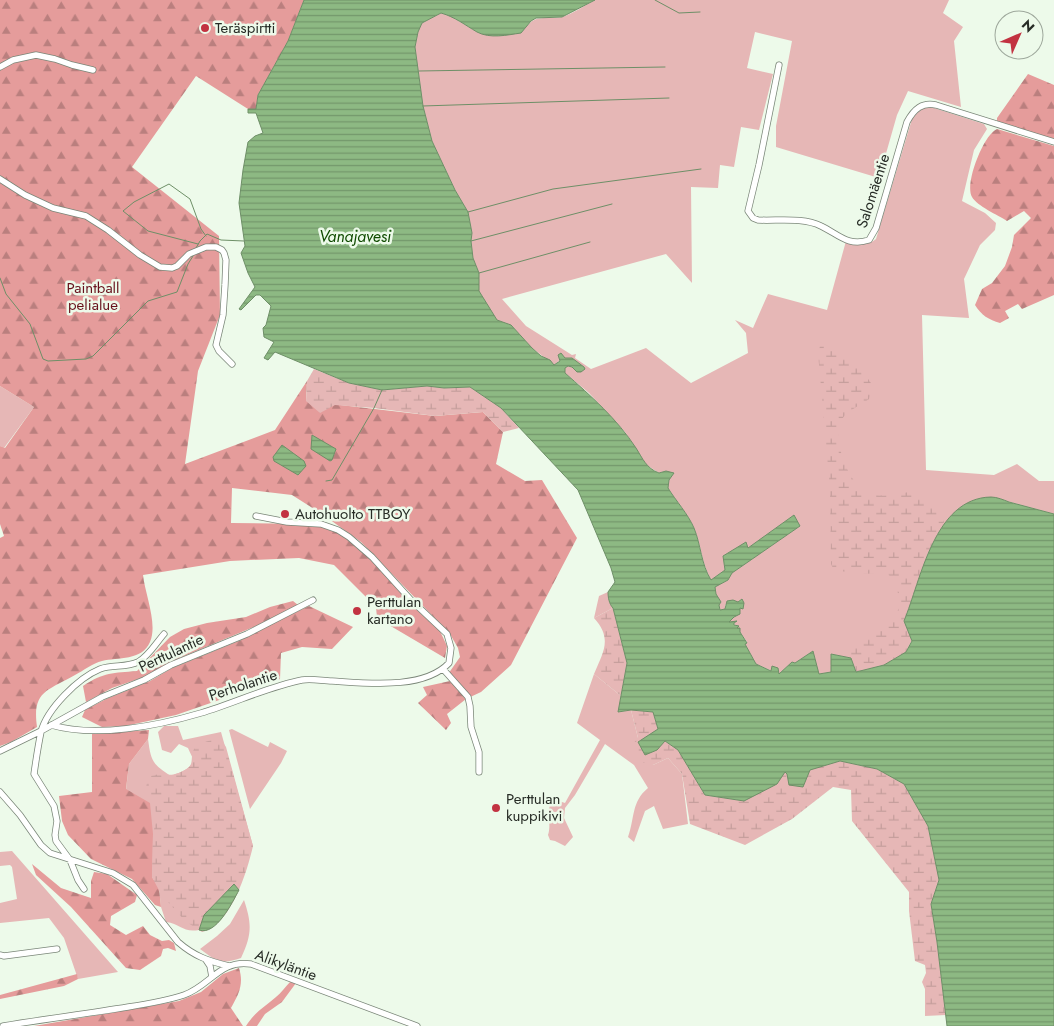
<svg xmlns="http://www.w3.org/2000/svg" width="1054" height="1026" viewBox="0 0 1054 1026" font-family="Jost,sans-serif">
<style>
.green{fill:#e6b7b6}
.forest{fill:url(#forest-firs)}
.wetland{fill:url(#wetland-marsh)}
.water{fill:url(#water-rules);stroke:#6e8f67}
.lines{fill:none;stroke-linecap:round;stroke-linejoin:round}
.stream{stroke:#6e8f67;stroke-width:1}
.minor-casing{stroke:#7a8678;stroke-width:7}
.minor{stroke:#fff;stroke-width:5.5}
.poi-dot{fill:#c23241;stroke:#edfaea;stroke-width:2}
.labels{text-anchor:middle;stroke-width:5;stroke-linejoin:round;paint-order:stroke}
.poi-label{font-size:15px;fill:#272c26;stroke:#edfaea;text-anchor:start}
.street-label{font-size:15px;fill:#272c26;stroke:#edfaea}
.park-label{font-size:15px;fill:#68111c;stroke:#edfaea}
.water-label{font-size:16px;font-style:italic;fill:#0f4b00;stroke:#edfaea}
</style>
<defs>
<pattern id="forest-firs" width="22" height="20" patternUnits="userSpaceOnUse" patternTransform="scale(1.25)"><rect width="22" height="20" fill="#e59c9b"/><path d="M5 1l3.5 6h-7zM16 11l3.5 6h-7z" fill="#ba7f7e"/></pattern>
<pattern id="wetland-marsh" width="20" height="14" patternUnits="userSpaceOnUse" patternTransform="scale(1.25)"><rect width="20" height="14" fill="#e6b7b6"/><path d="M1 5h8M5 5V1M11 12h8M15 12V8" fill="none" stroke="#c59e9c"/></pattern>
<pattern id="water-rules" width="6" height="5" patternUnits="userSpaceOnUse" patternTransform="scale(1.25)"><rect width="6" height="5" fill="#8db983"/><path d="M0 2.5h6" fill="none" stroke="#73976b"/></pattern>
</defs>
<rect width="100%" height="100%" fill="#edfaea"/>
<path class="green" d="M595 0H949L943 13 963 27 954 41 961 107 908 91 897 115 879 178 776 147V126L792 41 755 32 747 68 773 74 759 130 741 127 734 167 720 165 718 188 691 187 692 283 666 254 502 299 526 326 572 355 576 354 575 358 591 369 646 348 691 383 748 353 746 333 735 320 753 328 768 294 827 310 846 241C857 243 867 247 876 239L912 119 920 109 928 106 984 124 987 129 974 150 962 201 985 213 996 223 995 230 980 245 964 279 969 318 922 315 926 470 994 475 1017 464 1039 481H1054V514L992 497 928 553 909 608 884 665 831 654V672L818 674 813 651 795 663 792 662 779 674 756 664 745 644 747 642 734 623 728 622 740 608 743 609 742 599 738 602 725 605V609L720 610 719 605 721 602 716 594 715 587 728 580 732 573 800 526 794 515 747 549 746 543 723 556 725 570 711 580C702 564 701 545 694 528 688 514 676 501 668 488L669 480 673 474 666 471 659 473 645 464 625 432 589 393 565 373V368L567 366 572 367 575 369 584 367 579 364 560 360 554 365 532 348 511 325 497 321 479 291V273L473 258 471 241 472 233 468 212 455 190 432 141 423 106 415 47 418 31 422 23 441 13 450 16 479 33 528 25C536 14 550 20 562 17 573 14 585 5 595 0Z
M0 386 34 407 4 448 0 446Z
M608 592 611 605 613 608 594 618 599 596Z
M594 674 621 696 619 712 631 710 638 738 653 765 668 758 682 774 688 824 663 829 654 806 645 811 634 842 628 837C635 818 631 802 648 788L634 765 605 744 575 795 565 808 564 818 573 837 565 846 555 841 550 840 548 835C552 824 545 809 553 799L565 803 600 740 577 723Z
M164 726H178L183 740 221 732 253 846 204 915 199 930C183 933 181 924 166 922L161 907 159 888 152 877 126 790 129 764 148 739C151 761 152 764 171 776 178 773 193 769 193 759 192 756 189 751 188 748L179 744 171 753 162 750 158 732Z
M232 729 268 747 270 742 287 751 281 763 250 809 229 730Z
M12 851 118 972 78 979 64 938 49 918 0 923V903L17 899 12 867 10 865 0 866V852Z
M244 900C252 924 252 935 241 958 221 965 216 961 200 949L217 936 230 924Z"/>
<path class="forest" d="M0 0H304L288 41 258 95 256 109H248L196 76 132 167 219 236 220 315 198 371 185 464 275 430 307 381 306 401 435 416 483 412 503 432 496 464 525 481 542 480 577 538 511 665 481 692 466 699 447 714 451 723 446 730 418 703 427 695 423 687 450 681 446 677 460 657 458 648 450 634 361 542 322 514 292 495 232 488 231 523 309 524 330 529 346 538 369 556 421 614 439 629 447 646 445 658 377 618 376 607 334 565 299 558 230 561 143 575C145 594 158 624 150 642 142 661 118 657 102 661 93 663 83 671 75 675 47 691 32 691 37 727L11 742 0 746V538L4 536 0 524V446L5 448 34 407 0 386Z
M1028 74 1054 85V140L997 122V118Z
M997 129 1054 146V295L1022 309 1018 304 1005 311 1009 318 1000 323C989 320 981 315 975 305L982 289 992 283 1005 266 1012 247 1014 235 1031 218 1024 211 1007 221C998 215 977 206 972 197 964 184 984 134 997 129Z
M293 601 298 605 261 624 170 662 144 677 112 688 86 702 83 686C104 672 113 673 137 671L170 637 184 629 207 623 246 617 270 607Z
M309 606 353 627 332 649 302 647 281 653 280 679 176 715 125 726 102 727 82 717 85 710 106 699 150 681 172 668 241 640 266 626Z
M149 730 148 739 129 764 126 789 150 803 153 834 152 877 159 888 161 907 155 905 132 879 91 859 68 835 62 821 59 796 92 792V734Z
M32 864 61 888 91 898V881L94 872 107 874 137 895 135 902 111 916 110 925 126 935 143 926 150 935 162 941 169 940 174 943 176 951 168 948 163 949 161 956 140 970 126 968 71 907 36 875Z
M239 968C244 984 239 994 231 1008L243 1026H34L179 1001 201 992 223 974Z
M77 974 78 979 64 986 0 999V995Z
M290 982 296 983 282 1002 265 1014 257 1026H246C254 1013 264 1007 276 997 281 993 285 987 290 982Z"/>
<path class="wetland" d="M821 343C841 354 860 365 873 386L869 399C861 405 848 410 842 419 831 434 846 475 859 486 863 489 869 492 873 494 886 498 902 493 915 491 929 496 937 510 944 522L928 553 904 621 912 640 906 652 884 665 856 672 851 658 841 656C855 646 893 626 898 610 902 599 896 587 892 577L884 573 860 574 834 570 831 564 830 489 818 353Z
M314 369 349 383 382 390 427 386 444 388 470 387 501 408 519 428 503 432 483 412 435 416 374 408 335 405 320 413 306 401 307 381Z
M613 608 627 663 621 696 594 674C603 652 613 639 594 618Z
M631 710 653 712 658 729 665 741 678 750 705 795 744 801 785 772 787 774 840 761 877 769 904 784 928 826 939 880 931 904 937 942 946 1015 925 1016V989L922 982 926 973 925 965 915 961 909 911V892L852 821 851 790 833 787 792 819 745 845 690 824 682 774 668 758 653 765 641 762 632 745 638 738Z
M217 739 222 741 226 747 253 846C247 872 231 925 202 932L185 921 161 894 152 877 153 834 157 816 152 798 146 788 148 777C163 771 168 779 183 771 195 765 190 761 193 752 195 743 209 741 217 739Z"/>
<path class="water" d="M304 0H595L562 17 536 18 531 21 521 33C507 35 490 39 477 32 465 25 455 17 441 13L422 23 418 32 415 47 423 106 432 141 455 190 468 212 472 233 471 241 473 258 479 273V291L497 320 511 325 532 348 541 356 550 360 554 365 560 361 558 355 561 353 565 358H572L584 367 585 369 581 372H577L572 367 568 366 565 368V373C591 396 617 419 636 448 643 459 646 468 659 473L666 471 674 473 669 480 668 488C676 501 688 514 694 528 701 545 701 564 711 580L725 570 723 556 746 542 748 548 794 515 800 526 732 573 728 580 715 587 716 594 721 602 719 605 720 610 725 609 727 601 733 600 738 602 742 599 744 603 743 609 740 608V614L734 617 729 622 737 621 734 623V625L739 626 737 628H740V632L747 643 745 644 756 664 771 671 772 666 778 668 779 674 792 662 795 663 813 651 819 674 831 672V654L851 658 856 672 884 665 906 652 912 641 904 621C921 580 934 498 991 497 997 497 1004 500 1009 502 1024 506 1039 510 1054 514V1026H947L937 942 931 904 939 880 928 826 904 784 877 769 840 761 810 770 803 787 789 785 787 774 785 772 777 784 744 801 705 795 678 750 665 741 657 750 645 755 638 742 658 729 653 712 631 710 618 712 627 663 613 608C609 604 608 597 608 592L615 582 611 568 578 490 501 408 470 387 444 388 427 386 382 390 349 383 275 352 268 360 264 358 274 342 264 337 263 328 266 325 271 306 260 295H256L241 310 239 309 255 287 248 273 241 253 245 246 239 203 243 170 248 142 255 136 263 133 256 113H248V109H256L258 95 288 41Z
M312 435 336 449 332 460 330 461 311 449Z
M282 445 304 461 306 466 298 475 274 461 273 457Z
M234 884 239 890C232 903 216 936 199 930L204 915Z"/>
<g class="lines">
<path class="stream" d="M655 0 679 13 700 12
M419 71 665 67
M423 106 669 98
M468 212 553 189 701 169
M471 241 612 204
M198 244 148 231 123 211 134 202 169 184 190 199 201 229 206 236
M196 248 200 241 207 234 221 240 244 241
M479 273 590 242
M0 278 6 294 30 324 43 359 48 361 86 359 93 356 148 301 177 292 188 264 193 256
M326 481 332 480 374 408 382 390"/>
<defs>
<path id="minor" d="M779 65 759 165 748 211 753 218 758 220C778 221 803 217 821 226 838 234 848 247 869 240L876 228 907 122C914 109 922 102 936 105L1054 142
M0 67 13 60 36 55 55 59 72 65 93 70
M0 179 25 195 53 208 86 216 108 230 140 255 160 267 172 268 177 266 189 254 206 247H216L222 250 224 253 226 260 225 285 223 315 216 345 219 351 232 364
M443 669 468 697 470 706 471 727 479 752V772
M51 725C96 738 157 726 201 713 235 703 267 687 302 680 311 678 323 681 332 681 366 683 424 690 449 663L451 648 447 634 411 600 372 557 349 537 338 530 321 524 287 522 256 516
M0 751 41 731 102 697 144 680 171 665 247 634 313 600
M0 792 20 815 41 845 50 853 113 873 133 885 178 942C194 956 208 961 229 966
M84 889 78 880 70 860 56 841 55 835 57 821 54 806 34 774C36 760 38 746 41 732 47 709 78 678 100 669 112 664 126 668 138 662 149 656 156 643 164 634
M0 955 4 956 57 949
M206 960 210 966 212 977
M3 1026C44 1019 86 1014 128 1007 147 1004 166 1001 184 995 210 986 220 959 251 964L417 1026"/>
</defs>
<use href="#minor" class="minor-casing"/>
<use href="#minor" class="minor"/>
</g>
<g class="poi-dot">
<circle cx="205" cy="28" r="5"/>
<circle cx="285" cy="514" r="5"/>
<circle cx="357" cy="611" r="5"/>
<circle cx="496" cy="808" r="5"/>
</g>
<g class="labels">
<g class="poi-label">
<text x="215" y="33">Teräspirtti</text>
<text x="295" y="519">Autohuolto TTBOY</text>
<text x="367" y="607">Perttulan<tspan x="367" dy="17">kartano</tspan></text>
<text x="506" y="804">Perttulan<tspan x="506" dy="17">kuppikivi</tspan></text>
</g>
<g class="street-label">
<text transform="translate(873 191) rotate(-72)" y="5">Salomäentie</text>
<text transform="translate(171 653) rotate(-25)" y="5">Perttulantie</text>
<text transform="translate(243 685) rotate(-18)" y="5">Perholantie</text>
<text transform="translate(286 965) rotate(20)" y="5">Alikyläntie</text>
</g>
<g class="park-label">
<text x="93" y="293">Paintball<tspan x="93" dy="17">pelialue</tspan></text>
</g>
<g class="water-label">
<text x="355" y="242">Vanajavesi</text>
</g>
</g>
<g transform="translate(1019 35) rotate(45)"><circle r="24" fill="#edfaea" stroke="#9ea89c"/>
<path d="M0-4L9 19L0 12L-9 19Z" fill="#c23241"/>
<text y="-8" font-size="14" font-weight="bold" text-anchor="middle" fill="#272c26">N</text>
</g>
</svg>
